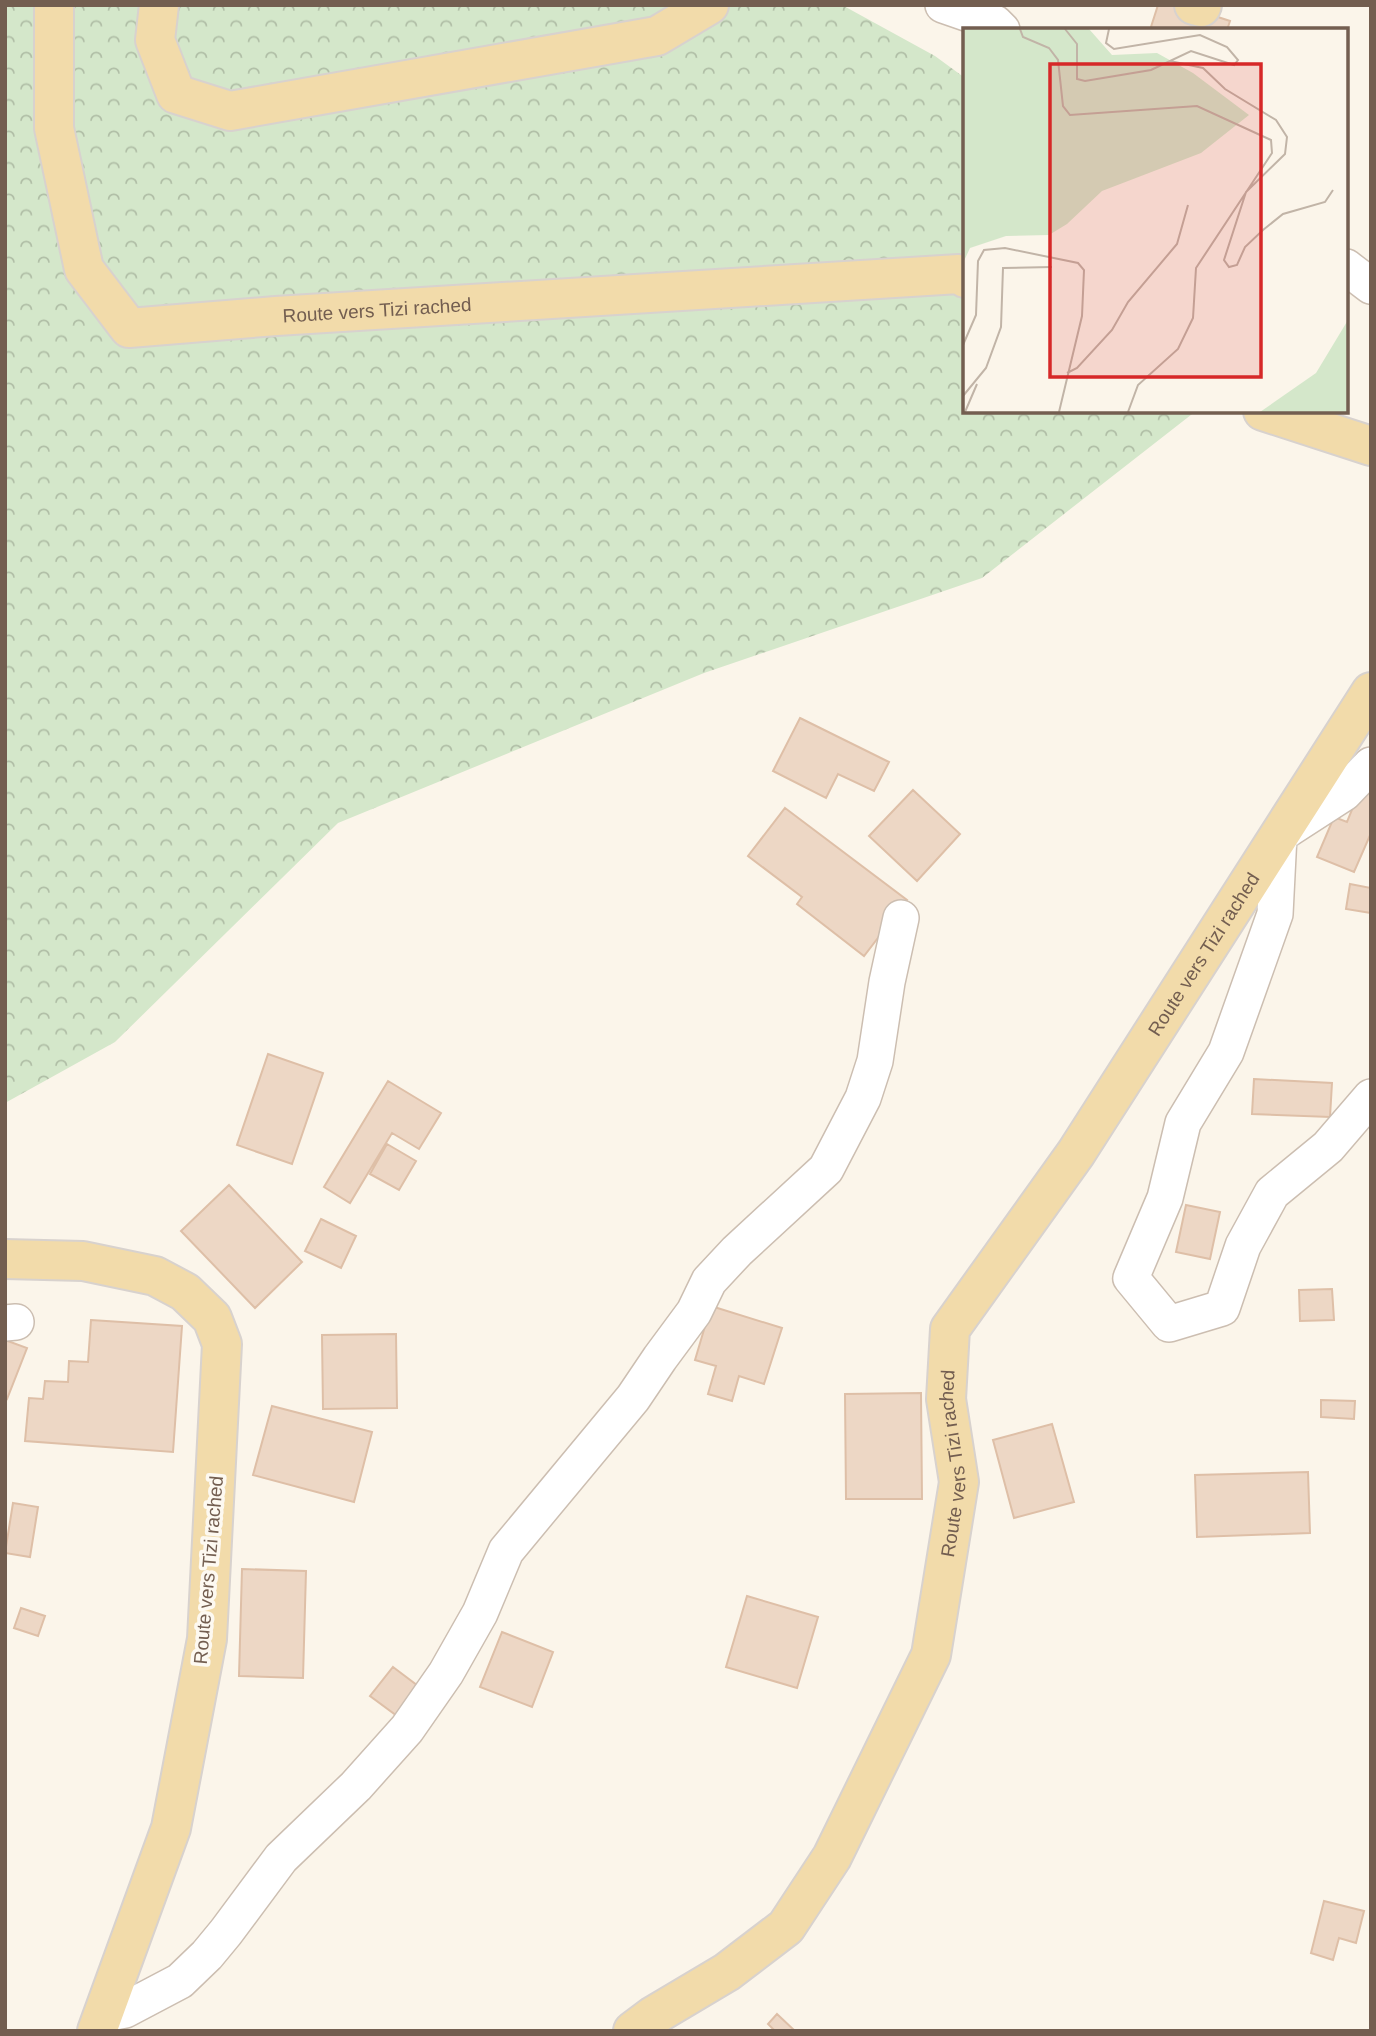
<svg xmlns="http://www.w3.org/2000/svg" width="1376" height="2036" viewBox="0 0 1376 2036" font-family="Arial,sans-serif">
<style>
.forest{fill:url(#forest-crowns)}
.building{fill:#edd7c5;stroke:#debfa7;stroke-width:2}
.lines{fill:none;stroke-linecap:round;stroke-linejoin:round}
.street-casing{stroke:#ccbeb1;stroke-width:38}
.primary-casing{stroke:#d8d2ce;stroke-width:42}
.street{stroke:#fff;stroke-width:35}
.primary{stroke:#f2dbaa;stroke-width:38}
.labels{text-anchor:middle;stroke-width:7;stroke-linejoin:round;paint-order:stroke}
.street-label{font-size:19px;fill:#735e50;stroke:#fdf9f1}
.inset-road{fill:none;stroke:#c1b4a7;stroke-width:2}
.view{fill:#d62828;fill-opacity:0.15;stroke:#d62828;stroke-width:3.5}
.inset-edge{fill:none;stroke:#735e50;stroke-width:3.5}
</style>
<defs>
<pattern id="forest-crowns" width="20" height="18" patternUnits="userSpaceOnUse" patternTransform="scale(1.75)"><rect width="20" height="18" fill="#d4e7ca"/><path d="M2 6a3 3 0 1 1 6 0M12 15a3 3 0 1 1 6 0" fill="none" stroke="#b0bea6"/></pattern>
</defs>
<rect width="100%" height="100%" fill="#fbf5ea"/>
<path class="forest" d="M5 5H842L935 56 965 78V411H1196L982 578 704 673 338 823 115 1042 5 1103Z"/>
<path class="building" d="M1158 5H1181L1230 21 1227 30H1150Z
M800 718 889 762 874 791 838 774 826 798 773 771Z
M1364 780 1371 782V833L1354 872 1317 857 1334 817 1347 822Z
M913 790 960 834 917 881 869 836Z
M785 808 907 900 864 956 797 904 802 897 748 856Z
M1350 884 1371 888V913L1346 909Z
M268 1054 323 1073 292 1164 237 1145Z
M1254 1079 1332 1083 1330 1117 1252 1114Z
M388 1081 441 1113 419 1149 392 1133 350 1203 324 1187Z
M387 1144 416 1161 399 1190 370 1174Z
M229 1185 302 1262 255 1308 181 1231Z
M1186 1205 1220 1212 1210 1259 1176 1252Z
M321 1219 356 1236 341 1268 305 1251Z
M1332 1289 1334 1320 1300 1321 1299 1290Z
M711 1306 782 1328 764 1384 739 1376 732 1401 708 1394 716 1366 695 1360Z
M91 1320 182 1326 173 1452 25 1441 29 1398 43 1399 45 1381 68 1382 69 1361 88 1362Z
M396 1334 397 1408 323 1409 322 1335Z
M5 1340 27 1348 7 1399 5 1398Z
M921 1393 922 1499H846L845 1394Z
M1321 1400 1355 1401 1354 1419 1321 1417Z
M272 1406 372 1432 354 1502 253 1475Z
M1052 1424 1074 1502 1014 1518 993 1440Z
M1308 1472 1310 1533 1197 1537 1195 1475Z
M13 1503 38 1507 30 1557 5 1553Z
M242 1569 306 1571 303 1678 239 1676Z
M747 1596 818 1617 797 1688 726 1667Z
M21 1608 45 1616 38 1636 14 1628Z
M502 1632 553 1652 532 1707 480 1687Z
M393 1667 430 1695 408 1724 370 1696Z
M1324 1901 1364 1911 1356 1943 1339 1938 1333 1960 1311 1953Z
M777 2014 795 2031H775L768 2024Z"/>
<g class="lines">
<defs>
<path id="street" d="M943 5 995 23 1002 30
M1346 267 1371 286
M1371 765 1344 793 1279 835 1275 914 1226 1052 1183 1123 1165 1198 1131 1278 1169 1324 1222 1308 1243 1246 1272 1193 1328 1147 1371 1097
M5 1323 16 1322
M104 2014 125 2010 180 1981 207 1955 226 1932 281 1858 356 1786 407 1729 446 1673 480 1613 506 1551 633 1398 660 1358 694 1312 709 1281 737 1251 826 1169 863 1098 875 1061 887 982 901 918"/>
<g id="primary">
<path id="s1" d="M54 5V128L84 269 129 328 276 316 959 274 965 278"/>
<path d="M159 5 155 40 176 94 230 111 657 36 709 5"/>
<path d="M1194 5 1201 7 1202 5"/>
<path d="M1263 411 1371 446"/>
<path d="M5 1259 83 1261 155 1276 185 1292 212 1318 222 1344 207 1639 171 1828 97 2031"/>
<path id="s2" d="M633 2031 653 2016 727 1972 786 1927 832 1857 931 1655 959 1482 946 1399 950 1329 1076 1153 1371 692"/>
</g>
</defs>
<use href="#street" class="street-casing"/>
<use href="#primary" class="primary-casing"/>
<use href="#street" class="street"/>
<use href="#primary" class="primary"/>
</g>
<g class="labels">
<g class="street-label">
<text dy="7" stroke="none"><textPath href="#s1" startOffset="590">Route vers Tizi rached</textPath></text>
<text dy="7" stroke="none"><textPath href="#s2" startOffset="1276">Route vers Tizi rached</textPath></text>
<text dy="7" stroke="none"><textPath href="#s2" startOffset="688">Route vers Tizi rached</textPath></text>
<text transform="translate(208 1570) rotate(-85)" y="7">Route vers Tizi rached</text>
</g>
</g>
<g transform="translate(963 28)">
<rect width="385" height="385" fill="#fbf5ea"/>
<path d="M0 1H126L149 27 194 25 230 45 286 87 238 125 139 163 104 196 86 207 43 208 7 220 0 235ZM385 292V384H297L353 345Z" fill="#d4e7ca"/>
<path class="inset-road" d="M57 1 60 9 86 20 95 32 100 78 107 87 234 78 308 112 309 125 233 240 230 290 215 321 175 357 165 384M102 1 114 16V51L122 53 188 42 228 23 271 37 275 32 264 19 237 7 151 21 143 15 146 1M207 33 240 40 262 61 313 92 324 109 322 126 283 164 261 232 266 239 274 237 282 219 300 202 320 186 362 174 370 162M0 317 13 287 15 233 21 222 42 220 115 235 121 242 119 288 96 384M104 345 114 340 149 302 165 274 214 216 225 177M0 368 23 340 38 299 40 240 89 239M2 384 14 356"/>
<path class="view" d="M87 36H298V349H87Z"/>
<rect width="385" height="385" class="inset-edge"/>
</g>
<rect width="1376" height="2036" fill="none" stroke="#735e50" stroke-width="14"/>
</svg>
